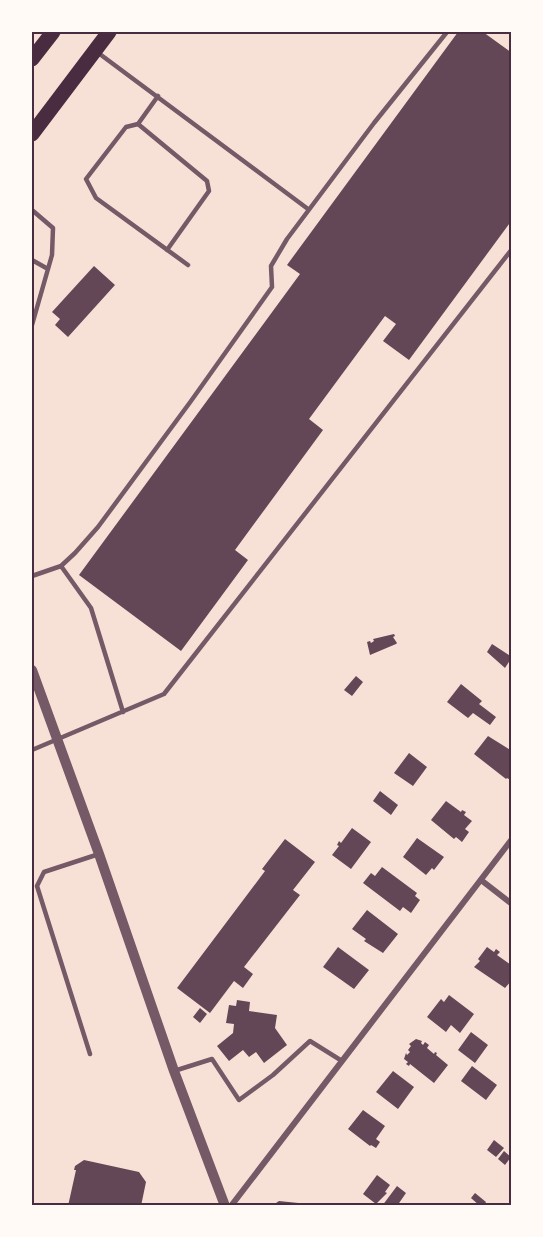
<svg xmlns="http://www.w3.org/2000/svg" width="543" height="1237" viewBox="0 0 543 1237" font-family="'Varela Round',sans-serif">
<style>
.building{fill:#644757}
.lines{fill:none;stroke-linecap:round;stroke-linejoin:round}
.service{stroke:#755966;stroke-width:4.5}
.minor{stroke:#755966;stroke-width:6}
.tertiary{stroke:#755966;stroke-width:10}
.primary{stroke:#4a2c40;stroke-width:15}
.neatline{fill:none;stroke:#4a2c40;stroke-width:2}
</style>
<rect width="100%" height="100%" fill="#f7e1d7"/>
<path class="building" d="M458 32H483L512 53V220L409 360 383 341 396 324 385 316 309 419 323 430 235 550 248 560 181 651 79 575 300 274 287 265Z
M94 266 115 285 68 337 55 325 60 319 52 312Z
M394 634 395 636 393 637 397 643 396 644 370 655 367 642 370 641 371 643 374 641 373 639Z
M492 644 512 657 505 668 487 652Z
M356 676 363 682 352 696 344 690Z
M461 684 482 701 479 704 496 717 490 725 473 713 468 718 447 702Z
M488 736 512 751V781L507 778 506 779 474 754Z
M409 753 427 767 413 786 394 773Z
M380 791 398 805 391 815 373 801Z
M446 801 461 812 462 810 466 812 464 815 472 821 465 829 469 832 462 842 456 837 454 839 431 820Z
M352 828 371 842 351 869 332 855 339 846 337 845 339 841 341 843Z
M417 838 444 857 434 870 432 868 426 875 403 857Z
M285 839 315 862 293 890 300 895 244 967 253 974 243 988 234 981 210 1013 177 988 265 871 262 869Z
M382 867 417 893 415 896 420 900 411 913 403 907 400 911 363 883 371 873 375 876Z
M367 910 398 934 383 953 364 941 366 939 352 929Z
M338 947 369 970 354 989 323 967Z
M487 947 494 952 496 949 500 952 497 955 511 965 512 980 505 988 474 967 480 961 478 959Z
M449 995 474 1014 460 1033 451 1025 446 1032 427 1017 441 999 444 1002Z
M237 1000 250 1002 249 1011 277 1015 275 1028 287 1045 264 1063 256 1052 249 1057 243 1050 229 1061 217 1046 233 1033 234 1024 226 1023 229 1005 236 1006Z
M200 1008 207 1014 200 1023 193 1017Z
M471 1032 488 1045 475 1063 458 1050Z
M416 1039 422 1041 421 1043 423 1045 425 1042 429 1045 427 1048 434 1054 435 1052 437 1053 436 1055 448 1065 434 1083 410 1064 409 1066 406 1064 408 1062 404 1059 406 1053 407 1055 410 1052 408 1050 411 1046 409 1044Z
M472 1066 497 1085 486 1100 461 1081Z
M393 1071 414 1087 398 1109 376 1092Z
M363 1110 385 1126 376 1139 380 1142 376 1148 371 1145 370 1146 348 1129Z
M494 1140 504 1148 496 1157 487 1150Z
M504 1151 511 1157 505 1165 498 1159Z
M84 1160 139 1172 146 1182 141 1206H68L76 1170H74L75 1166Z
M377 1175 390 1185 385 1192 387 1193 376 1204 363 1194Z
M397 1186 406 1193 397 1206H382Z
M475 1193 486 1202 484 1206H480L471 1198Z
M279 1201 308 1204V1206H276V1203Z"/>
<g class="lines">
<path class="service" d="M97 52 308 209
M158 96 138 124 126 127 86 179 96 198 188 265
M138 124 207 181 209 191 167 250
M32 210 53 228 52 255 32 325
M32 260 48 269
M61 566 91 608 123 712
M32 576 61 566 75 553 98 527 191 401 272 287 271 266 287 239 374 123 447 32
M32 750 164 694 512 249
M90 1054 37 886 44 872 99 854
M174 1071 212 1059 239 1100 273 1075 310 1041 342 1061"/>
<path class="minor" d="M481 880 512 904
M231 1206 512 839"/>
<path class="tertiary" d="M32 670 99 854 174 1071 225 1206"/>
<path class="primary" d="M32 59 53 32
M32 134 109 32"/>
</g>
<rect width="543" height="1237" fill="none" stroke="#fffaf5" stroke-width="66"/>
<rect x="33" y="33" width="477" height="1171" class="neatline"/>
</svg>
